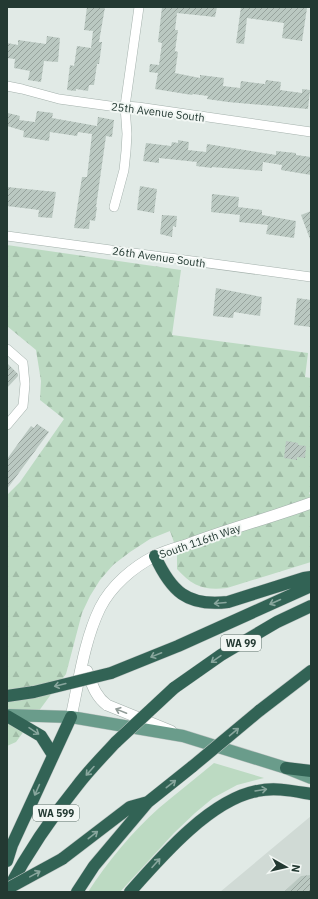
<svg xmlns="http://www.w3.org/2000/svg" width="318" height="899" viewBox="0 0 318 899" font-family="'IBM Plex Sans',sans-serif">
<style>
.built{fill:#d0dad5}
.green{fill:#bcdac2}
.forest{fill:url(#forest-firs)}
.building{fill:url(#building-hatch)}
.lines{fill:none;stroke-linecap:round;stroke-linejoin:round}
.minor-casing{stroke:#a4b1ac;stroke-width:10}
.tertiary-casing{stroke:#a4b1ac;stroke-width:12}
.primary-casing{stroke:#bdc4c2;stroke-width:13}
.motorway-casing{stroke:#bdc4c2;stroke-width:13}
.minor{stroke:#fff;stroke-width:9}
.tertiary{stroke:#fff;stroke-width:11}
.primary{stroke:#6a9c8b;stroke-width:12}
.motorway{stroke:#326355;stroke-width:12}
.motorway-bridge-casing{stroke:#bdc4c2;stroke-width:13;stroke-linecap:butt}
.motorway-bridge{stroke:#326355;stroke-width:12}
.oneway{stroke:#88a69d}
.oneway2{stroke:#919c98}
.labels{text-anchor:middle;stroke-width:4;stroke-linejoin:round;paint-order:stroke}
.shield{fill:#f2f7f4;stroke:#61726c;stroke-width:1}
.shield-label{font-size:10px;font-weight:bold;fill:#233932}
.street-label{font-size:11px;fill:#233932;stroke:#f2f7f4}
</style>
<defs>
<pattern id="forest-firs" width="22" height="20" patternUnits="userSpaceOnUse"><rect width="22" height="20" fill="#bcdac2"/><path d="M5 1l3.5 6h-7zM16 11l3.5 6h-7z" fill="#a1bca7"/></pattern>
<pattern id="building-hatch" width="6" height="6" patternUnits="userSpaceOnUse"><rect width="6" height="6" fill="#bac8c1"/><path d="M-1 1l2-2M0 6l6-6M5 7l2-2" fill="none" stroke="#97a39d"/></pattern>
</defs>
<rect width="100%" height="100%" fill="#e1eae6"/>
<path class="built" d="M311 816V892H220Z"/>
<path class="green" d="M214 763 264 778 237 785 213 798 195 813 174 833 120 892H88C108 861 132 832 159 808 177 793 196 778 214 763Z"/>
<path class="forest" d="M7 245 181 270 172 335 308 353 305 377 311 378V491L309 493 311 497V562L227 588C205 591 192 586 177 569V551L170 531 150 539 130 552 113 565 100 580 90 596 82 613 66 674 16 742 7 746V495L20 482 64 419 40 400 41 381 36 350 7 326Z"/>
<path class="building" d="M87 7H105L99 42H102L99 64H97L94 85H89L88 91 76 89V91L67 90 70 65 74 66 77 46 91 48 93 31 84 30Z
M162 7H217L215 17 177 13 175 30H178L175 51 178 52 175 73 200 78V75L224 78 223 86 240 88 241 81 265 84 266 80 281 82 280 90 302 93V89L310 90 308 109 228 102 207 99 208 96 193 94 192 95 155 89 158 73 149 72 150 64 159 65 162 43 158 42Z
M241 7 307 8 302 41 282 38 284 23 247 18 244 44 236 43Z
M47 36 60 38 58 62 44 61 41 82 28 80 30 71 14 68 15 59 7 58V43L18 45V40L46 44Z
M37 111 53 113 52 118 97 126 98 117 114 120 112 137 106 136 96 207H97L95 221 90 220 89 229 74 228 82 177H87L92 134 78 132 77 136 50 132 49 141 23 137 24 131 7 126 8 113 20 116 19 120 35 122Z
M178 140 189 142 188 150 206 152 207 144 276 155V151L296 153V155L311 157V175L281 170 282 165 263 162 262 171 212 167V168L196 166 197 162 159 158V163L143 161 146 143 171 146 172 142 178 143Z
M140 186 157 189 154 213 137 210Z
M7 187 56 192 52 218 38 217 39 210 7 206Z
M212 194 239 197 238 207 262 210V215L296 221 294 238 266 234 268 225 239 222 240 215 211 212Z
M311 211V239H310L301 215Z
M162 215 177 216 176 227 173 226 172 237 160 234Z
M216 288 262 297 260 316 234 312 233 318 213 316Z
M297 298 311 300V327L294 325Z
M7 363 18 374V376L7 388Z
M37 424 49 432 7 489V459L31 426 34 428Z
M286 441 298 443V445L306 446 305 458 297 457V460L284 458Z
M311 875V892H284L301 876Z"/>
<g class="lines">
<defs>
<path id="minor" d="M7 86 22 89 59 99 117 107 125 106 138 107 311 132
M114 207 124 170 126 151 127 134 125 106 139 7
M7 236 311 277
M7 349 23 363 25 384 23 406 7 425"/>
<path id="tertiary" d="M87 671C92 684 95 696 107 705L171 731
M71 717C79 681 84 641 100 608 111 586 133 567 155 556 165 551 176 548 186 545 227 529 270 518 311 503"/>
<path id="primary" d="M7 715 71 717 183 736 286 768 311 778"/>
<path id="motorway" d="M155 556C171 591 187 607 228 602L304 578 311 577
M111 673 178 646 311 586
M174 688 221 655 277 622 311 606
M7 696 34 692
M259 711 311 671
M7 716 41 736 53 755
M286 768 311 771
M62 859 130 807 148 802
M7 861 12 845 71 717
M7 891C27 854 50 819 77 786 89 770 103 756 116 742
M77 892 94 866 148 802 193 766
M130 892C161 857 210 800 257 791 275 787 293 791 311 794"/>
</defs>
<use href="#minor" class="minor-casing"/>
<use href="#tertiary" class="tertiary-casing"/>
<use href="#primary" class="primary-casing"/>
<use href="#motorway" class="motorway-casing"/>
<use href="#minor" class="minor"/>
<use href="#tertiary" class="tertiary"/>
<use href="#primary" class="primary"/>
<use href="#motorway" class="motorway"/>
<defs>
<path id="motorway-bridge" d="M34 692 111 673
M116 742 174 688
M193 766 259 711
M7 889 62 859"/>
</defs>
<use href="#motorway-bridge" class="motorway-bridge-casing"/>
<use href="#motorway-bridge" class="motorway-bridge"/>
</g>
<defs><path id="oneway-shaft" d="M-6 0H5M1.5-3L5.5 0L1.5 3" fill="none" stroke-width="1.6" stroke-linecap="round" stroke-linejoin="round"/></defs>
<g class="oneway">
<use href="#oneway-shaft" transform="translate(275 602) rotate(156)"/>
<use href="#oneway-shaft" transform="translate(220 603) rotate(175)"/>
<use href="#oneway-shaft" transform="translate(156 655) rotate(158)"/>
<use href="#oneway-shaft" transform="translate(216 659) rotate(145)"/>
<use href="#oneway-shaft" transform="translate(60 685) rotate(166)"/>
<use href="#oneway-shaft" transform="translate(34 731) rotate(34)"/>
<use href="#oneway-shaft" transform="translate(234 732) rotate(-40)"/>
<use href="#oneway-shaft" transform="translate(90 771) rotate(132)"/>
<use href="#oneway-shaft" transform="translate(171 784) rotate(-38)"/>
<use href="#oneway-shaft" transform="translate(37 790) rotate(114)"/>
<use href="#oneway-shaft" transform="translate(261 790) rotate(-9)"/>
<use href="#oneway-shaft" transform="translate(93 835) rotate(-38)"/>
<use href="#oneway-shaft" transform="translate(156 863) rotate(-48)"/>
<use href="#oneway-shaft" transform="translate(35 874) rotate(-29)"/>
</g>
<use class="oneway2" href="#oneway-shaft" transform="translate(121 711) rotate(-158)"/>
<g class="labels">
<g class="shield">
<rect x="221" y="635" width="40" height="16" rx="3"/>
<rect x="33" y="805" width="46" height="16" rx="3"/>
</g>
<g class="shield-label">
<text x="241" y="647">WA 99</text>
<text x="56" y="817">WA 599</text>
</g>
<g class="street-label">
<text transform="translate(158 112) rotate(7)" y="4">25th Avenue South</text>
<text transform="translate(159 257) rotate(8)" y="4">26th Avenue South</text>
<text transform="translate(200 541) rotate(-19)" y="4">South 116th Way</text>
</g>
</g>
<rect width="318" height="899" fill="none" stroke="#233932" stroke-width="16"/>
<g transform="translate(286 867) rotate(98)" stroke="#f2f7f4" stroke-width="3" paint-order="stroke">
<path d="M0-3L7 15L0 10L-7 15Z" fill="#233932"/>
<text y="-6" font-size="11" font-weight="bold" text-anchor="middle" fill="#233932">N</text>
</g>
</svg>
